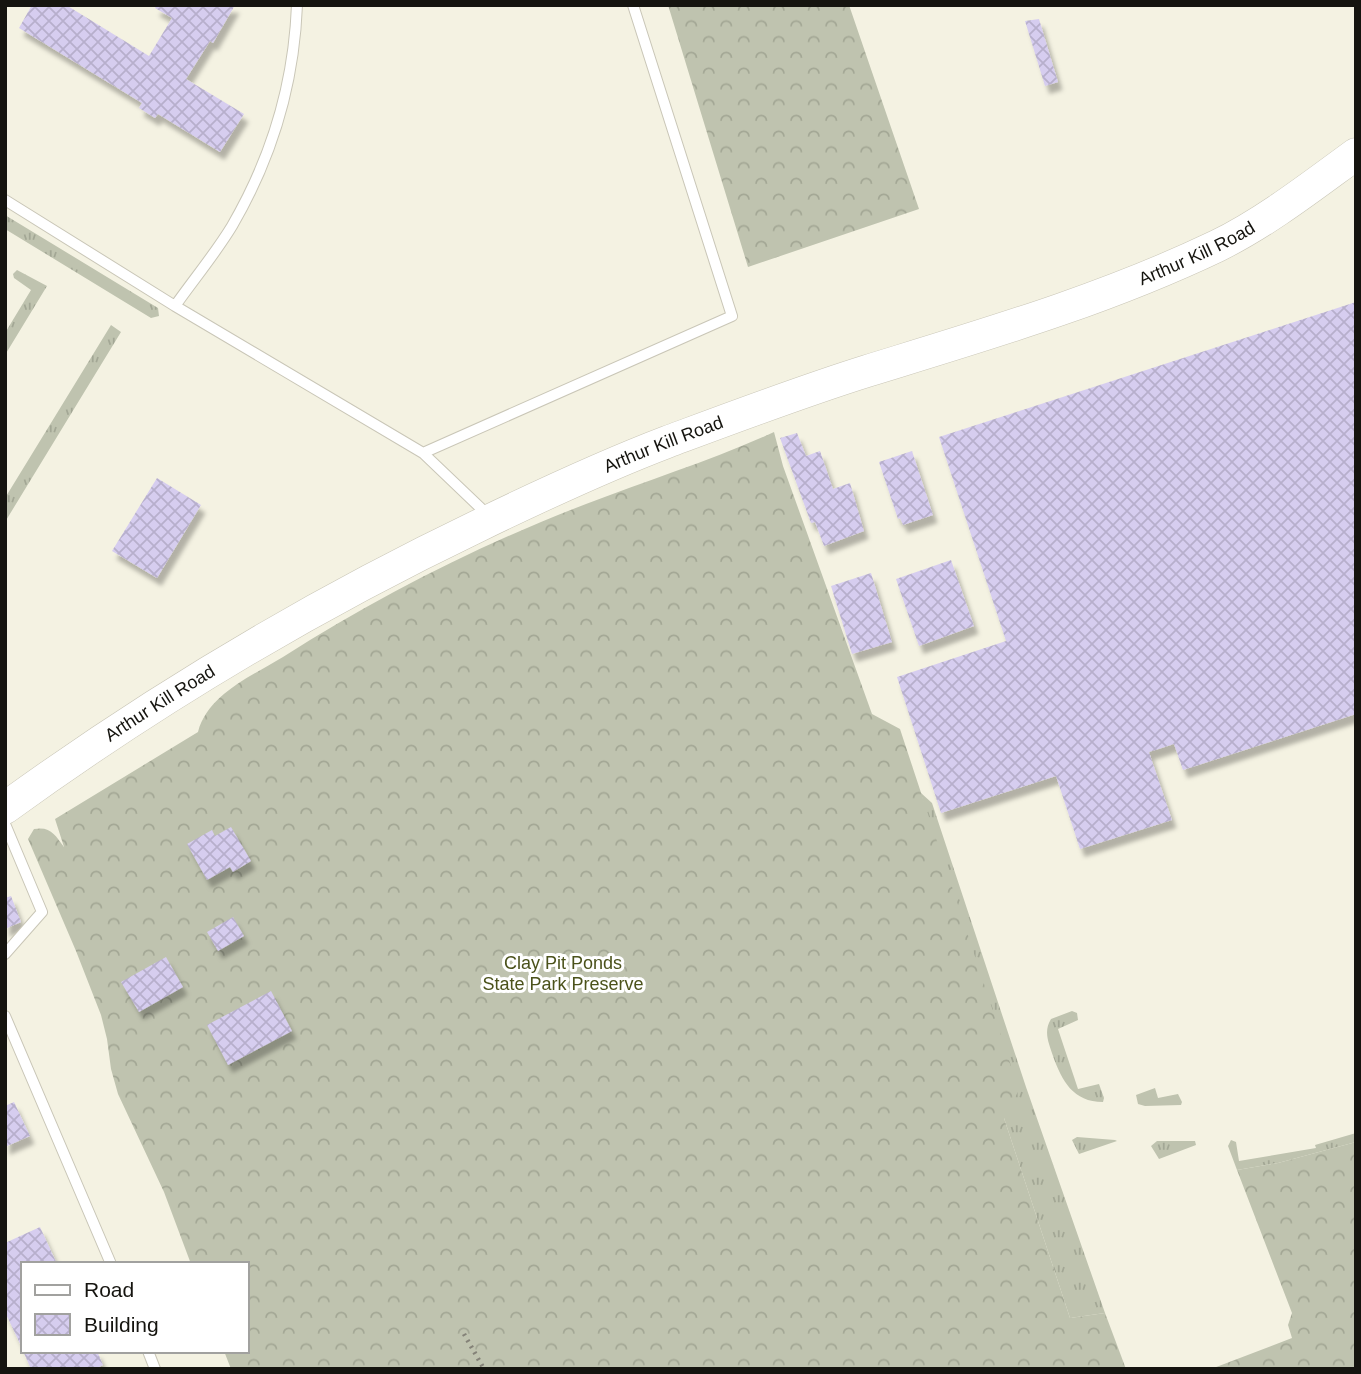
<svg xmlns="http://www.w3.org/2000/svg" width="1361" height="1374" viewBox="0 0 1361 1374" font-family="Helvetica,sans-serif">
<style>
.grass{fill:url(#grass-tufts)}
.forest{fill:url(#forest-crowns)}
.garden{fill:#bfc3af}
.building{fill:url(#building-cross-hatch);filter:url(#shadow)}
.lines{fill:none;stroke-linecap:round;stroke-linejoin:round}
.lane-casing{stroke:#c9c6b7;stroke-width:12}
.secondary-casing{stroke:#c9c6b7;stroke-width:33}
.path{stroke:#848278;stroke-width:4.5;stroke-dasharray:2 5;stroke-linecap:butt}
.lane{stroke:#fff;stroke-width:10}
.secondary{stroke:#fff;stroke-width:32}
.labels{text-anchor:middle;stroke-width:6;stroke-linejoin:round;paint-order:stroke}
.street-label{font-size:18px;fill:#15140f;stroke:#fff}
.park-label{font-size:18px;fill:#4b521b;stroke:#fff}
</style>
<defs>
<pattern id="grass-tufts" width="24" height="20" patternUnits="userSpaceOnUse" patternTransform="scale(1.75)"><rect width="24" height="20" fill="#bfc3af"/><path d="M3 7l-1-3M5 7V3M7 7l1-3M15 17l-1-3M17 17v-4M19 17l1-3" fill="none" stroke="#a3a795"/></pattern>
<pattern id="forest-crowns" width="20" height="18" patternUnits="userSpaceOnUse" patternTransform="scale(1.75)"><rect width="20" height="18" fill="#bfc3af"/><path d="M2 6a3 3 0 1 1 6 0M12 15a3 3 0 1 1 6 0" fill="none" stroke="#a3a795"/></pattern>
<pattern id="building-cross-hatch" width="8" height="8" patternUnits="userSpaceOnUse" patternTransform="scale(1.75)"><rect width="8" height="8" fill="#d6cdef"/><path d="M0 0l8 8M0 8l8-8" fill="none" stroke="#b7afcc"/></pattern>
<filter id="shadow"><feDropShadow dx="4.5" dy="8" stdDeviation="2" flood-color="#0004"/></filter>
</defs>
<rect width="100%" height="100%" fill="#f4f2e2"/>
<path class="grass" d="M5 215 158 308 159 316 151 318 5 229Z
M17 270 47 286 5 355V333L31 290 14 278 13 274Z
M111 325 121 332 5 522V498Z
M921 793 932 803 1026 1087 1105 1313 1070 1318 1004 1118Z
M1072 1011 1077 1013 1078 1020 1058 1029 1078 1089 1099 1084 1104 1098 1103 1102C1073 1102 1062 1081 1053 1056 1049 1043 1043 1032 1051 1019Z
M1356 1133V1142L1278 1163 1237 1170 1228 1146 1231 1140 1236 1142 1239 1161 1316 1148 1315 1145Z
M1077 1137 1115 1140 1117 1141 1079 1154 1072 1140Z
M1157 1141H1195L1196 1145 1159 1159 1151 1146Z"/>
<path class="forest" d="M668 5H849L919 209 748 267Z
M774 432 783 466 872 714 900 729 1019 1090 1004 1118 1070 1318 1105 1313 1126 1369H231L224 1351H247V1264H191L164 1192 118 1094 111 1069 107 1039 101 1015 76 951 28 839 34 829C51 826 55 835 64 847L55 819 198 732C208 694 252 676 283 657 379 596 479 545 586 504 648 480 713 460 774 432Z
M1356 1142V1369H1211L1292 1338 1288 1325 1292 1313 1237 1170 1278 1163Z"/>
<path class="garden" d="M1155 1088 1158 1098 1178 1094 1182 1102 1181 1105 1145 1106 1138 1104 1136 1095Z"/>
<path class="building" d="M32 5H66L149 56 172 18 155 8 157 5H235L213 43 210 41 186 79 244 114 220 152 158 114 155 118 139 108 142 103 19 28Z
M1039 19 1058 82 1045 86 1025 21Z
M1356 302V714L1183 770 1174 744 1149 752 1172 820 1080 849 1056 776 941 813 897 677 1006 641 939 437Z
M797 433 806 456 820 451 833 489 850 483 864 531 824 546 815 522 811 523 780 438Z
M912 451 933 515 903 525 900 518 898 519 879 462Z
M157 478 201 505 157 578 112 551Z
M951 560 974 626 919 646 896 579Z
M871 573 892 642 852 654 831 586Z
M231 827 251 861 233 872 230 867 207 880 187 844 212 830 215 836Z
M11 896 21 922 5 929V898Z
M233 917 244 936 218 951 207 932Z
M166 957 183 987 139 1012 121 982Z
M271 991 292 1031 228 1065 207 1025Z
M14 1102 30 1136 5 1147V1106Z
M40 1227 57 1264H23V1350L5 1312V1243Z
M23 1351H97L103 1365 95 1369H31Z"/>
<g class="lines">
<defs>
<path id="lane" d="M5 200 175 306 423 453 732 316 633 5
M175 306C194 279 215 254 232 226 271 159 294 83 297 5
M423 453 489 516
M5 824 42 912 5 954
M5 1016 111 1264
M148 1351 155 1369"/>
<g id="secondary">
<path id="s1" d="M5 808C155 699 313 605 480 525 542 495 604 466 667 442 734 417 800 392 867 371 987 334 1104 300 1217 246 1266 222 1312 186 1356 154"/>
</g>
</defs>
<use href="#lane" class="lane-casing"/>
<use href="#secondary" class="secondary-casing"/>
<path class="path" d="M464 1334 484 1369"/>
<use href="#lane" class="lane"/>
<use href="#secondary" class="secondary"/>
</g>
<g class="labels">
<g class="street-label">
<text dy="6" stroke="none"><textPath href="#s1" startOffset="1321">Arthur Kill Road</textPath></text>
<text dy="6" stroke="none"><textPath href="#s1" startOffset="754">Arthur Kill Road</textPath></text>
<text dy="6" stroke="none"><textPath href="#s1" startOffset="187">Arthur Kill Road</textPath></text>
</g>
<g class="park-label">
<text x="563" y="969">Clay Pit Ponds<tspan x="563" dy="21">State Park Preserve</tspan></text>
</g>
</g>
<rect width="1361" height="1374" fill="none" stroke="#15140f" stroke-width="14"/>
<rect x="21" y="1262" width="228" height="91" fill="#ffffff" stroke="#a1a19f" stroke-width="2"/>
<rect x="35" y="1285" width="35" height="10" fill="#ffffff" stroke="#a1a19f" stroke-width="2"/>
<text x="84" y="1297" font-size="21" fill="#15140f">Road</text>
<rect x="35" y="1314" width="35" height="21" fill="url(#building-cross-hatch)" stroke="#a1a19f" stroke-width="2"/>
<text x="84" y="1332" font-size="21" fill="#15140f">Building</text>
</svg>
